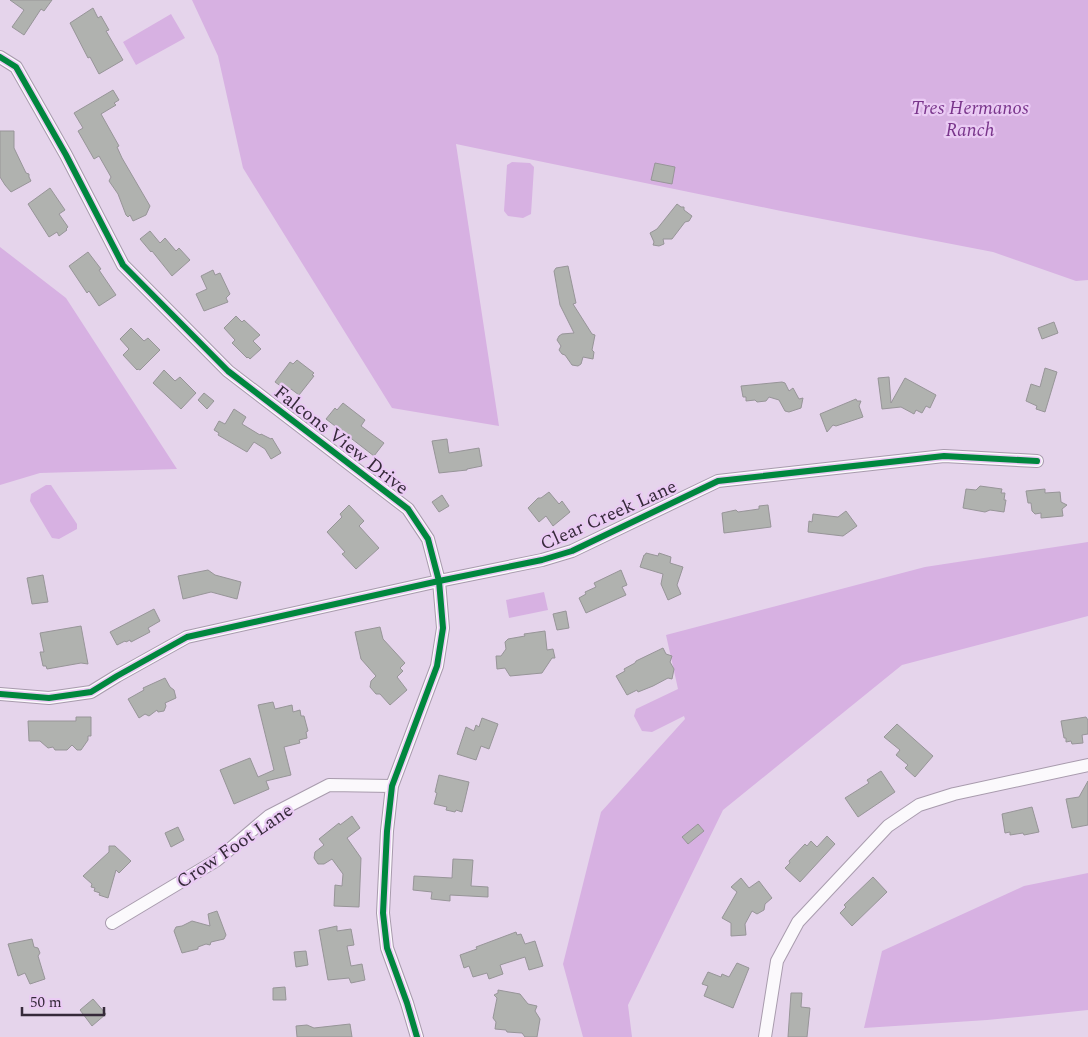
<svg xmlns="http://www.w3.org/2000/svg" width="1088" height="1037" viewBox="0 0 1088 1037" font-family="Spectral,serif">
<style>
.green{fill:#d7b1e2}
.building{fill:#b0b2af;stroke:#979598}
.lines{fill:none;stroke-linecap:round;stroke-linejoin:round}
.street-casing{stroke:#a89bad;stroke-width:14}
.street{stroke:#fbf9fc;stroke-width:12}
.cycleway-casing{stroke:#eacbf4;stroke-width:9}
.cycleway{stroke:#00873e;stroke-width:6}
.labels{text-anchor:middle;stroke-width:4.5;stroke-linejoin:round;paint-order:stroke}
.park-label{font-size:19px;font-style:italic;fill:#79358b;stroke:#eacbf4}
.street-label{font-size:19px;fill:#352939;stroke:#eacbf4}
</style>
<rect width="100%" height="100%" fill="#e5d4eb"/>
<path class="green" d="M192 0H1088V280L1076 281 993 252 781 211 456 144 499 426 392 408 243 168 218 56Z
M171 14 185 38 136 65 123 42Z
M512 162 530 163 534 167 531 214 523 218 508 216 504 211 507 165Z
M0 247 66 298 177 469 40 473 0 485Z
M46 485H51L77 524V529L59 539 52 538 30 501 31 494Z
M1088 542V616L902 665 723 810 628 1005 632 1037H583L563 964 601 812 685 719 684 716 652 732 642 731 634 716 636 709 678 689 666 635 925 567Z
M544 592 548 610 509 618 506 600Z
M1088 873V1010L987 1020 864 1028 882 951 1024 886Z"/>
<path class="building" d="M10 0H52L44 11 41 9 24 35 12 27 24 10Z
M93 8 98 18 101 16 109 30 106 31 123 60 99 74 90 57 88 58 70 23Z
M113 90 119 100 114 103 116 105 101 114 119 146 117 147 122 158 150 206 146 215 133 221 130 215 128 217 126 215 118 194 109 181 111 177 99 156 94 159 78 131 83 128 74 113Z
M0 131H14V148L26 173 29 174V177L31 181 11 192 5 185 0 177Z
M655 163 675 167 672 184 651 180Z
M50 188 65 210 59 214 68 227 66 229 67 230 59 236 57 232 49 237 28 204Z
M677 204 681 207H684V210L692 216 689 221 685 222 672 239H663L664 244 659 246 653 245 654 242 650 233 657 229Z
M150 231 160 243 165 238 176 251 179 248 190 260 172 276 152 251 151 252 140 239Z
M88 252 101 269 99 270 116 295 99 306 89 291 87 293 69 266Z
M568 266 576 303 573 304 592 334 595 335 592 350 594 352 593 359 583 357 581 364 578 366 572 365 565 355 562 354 559 350 561 346 557 340 559 336 562 334 574 333 560 305 554 271 556 268Z
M213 270 215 275 220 273 230 294 226 298 228 302 204 311 196 294 207 289 201 276Z
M236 316 242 322 244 320 260 335 253 341 261 349 250 359 248 357 247 358 232 343 235 340 224 328Z
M1054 322 1058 333 1042 339 1038 328Z
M131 328 144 341 148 338 160 350 140 370 138 369 137 370 123 355 129 349 120 339Z
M297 360 314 373 312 375 314 376 299 395 291 389 289 392 275 382 290 362 293 364Z
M1045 368 1057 372 1045 412 1036 409 1037 406 1026 401 1031 384 1040 387Z
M164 370 175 381 180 377 196 393 181 409 153 383Z
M889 377 891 403 905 378 936 395 930 408 926 406 922 413 916 410 914 414 901 407 882 409 878 378Z
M782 382 785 383 789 391 793 388 799 399 803 398 801 408 789 412 785 411 779 400 769 397 766 401 757 402 755 400 746 401V397H743L741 386Z
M204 393 214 401 207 409 198 400Z
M856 399 857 401H861L859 406 863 417 836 426 833 425 827 432 820 414Z
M343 403 365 420 361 426 384 443 374 456 326 419 335 408 337 410Z
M234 409 246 417 242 424 260 435 261 434 271 439 272 438 281 453 271 459 265 449 254 442 247 452 218 435 219 433 214 430 219 421 225 424Z
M447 439 449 453 479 448 482 466 467 469V470L439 473 432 441Z
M980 486 1002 489 1001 493H1005L1004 500H1006L1004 512 990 510 985 512 963 508 966 489 976 490Z
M1045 489V493L1060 492 1061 502 1067 505 1062 509 1063 516 1041 518V513L1035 514 1032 511 1031 503H1028L1026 491Z
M549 492 559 504 562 501 570 512 553 526 546 516 539 522 528 508 538 498H541Z
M442 495 449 506 439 512 432 502Z
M349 505 364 521 359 526 379 548 356 569 342 554 345 552 327 532 342 517 340 514Z
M768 505 771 527 724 533 722 513 736 510 738 512 759 509V506Z
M846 511 857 526 843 536 808 532 809 521 812 522 813 514 838 517Z
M646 553 658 556 659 553 671 557 670 563 683 567 677 585 681 594 668 600 661 584 663 574 640 567 644 555H645Z
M208 570 215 575 241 582 237 599 211 592 183 599 178 576Z
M621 570 627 585 622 587 626 595 586 613 579 598 586 594 585 592 596 587 594 583Z
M43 575 48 602 32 604 27 578Z
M154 609 160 621 148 628 150 632 131 642 130 640 126 642 125 641 117 645 110 632Z
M566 611 569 628 557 630 553 614Z
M81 626 88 664 81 663 47 669 46 666H43L40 652H44L40 633Z
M380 627 383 639 405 663 400 668 403 671 397 677 407 690 390 705 380 694H376L370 687 371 681 376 676 361 659 355 632Z
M545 631 547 650 553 649 555 658H552L542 673 510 676 505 668 497 669 496 656H501L506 649 505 642 508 639 525 636 524 634Z
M663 648 666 654 672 656 670 662 674 669 672 679 668 678 653 686 638 692 637 690 627 695 616 676 625 671 624 669 635 663 636 661Z
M165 678 170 687 174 690 176 698 165 703 166 706 164 711 158 712 157 710 149 716 145 714 139 718 128 699 144 690 143 688Z
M273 702 275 709 292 705 293 712 300 710 301 716H304L308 731 306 732 307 738 299 740 300 743 284 747 291 775 266 781 269 789 234 804 220 770 250 758 258 777 274 770 258 705Z
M76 717H91V736H88V740L81 750H77L72 745 67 750H55L53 747 48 748 40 741H29L28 721H76Z
M1086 717 1088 720V734L1082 735 1083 743 1072 744 1071 741 1066 742V738H1064L1061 721Z
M482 718 498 724 489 749 481 746 476 760 457 754 466 727 474 731 476 725 479 727Z
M897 724 933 756 915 777 905 768 908 765 896 755 900 750 884 737Z
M881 771 895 792 858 817 845 798 869 783 867 780Z
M439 775 469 782 462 812 456 810 455 812 446 810 447 807 434 804 437 793 435 792Z
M1088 781V825L1072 828 1066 799 1079 797Z
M1032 807 1039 832 1024 835 1023 833 1010 835V832L1005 833 1002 814Z
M352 816 360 828 347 838 361 858 359 907 334 906 335 885 342 886 343 874 332 859 324 864H318L314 858 315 852 324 845 319 839 339 823 340 825Z
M698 824 704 831 688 844 682 837Z
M178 827 184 840 171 847 165 833Z
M827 836 835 844 800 882 785 868 790 863 789 861 805 844 807 846 811 841 817 847Z
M109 846H115L131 861 119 873 116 870 108 898 99 895 100 893 94 891 95 888 91 887 92 884 83 876 109 852Z
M453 859 473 860 471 886 488 887V897L450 895V901L431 899 432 892 413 890 414 876 452 878Z
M873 877 887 892 852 926 840 913 846 907 844 905Z
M741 878 749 888 759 881 772 898 765 904 764 910 757 914 752 911 745 924 746 935 731 936V923L722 918 737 892 731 887Z
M217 911 226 935 224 939 211 942 210 945 206 944 198 947V949L182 953 174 931 176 927 182 926 192 921 210 926 208 914Z
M337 926V931L351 929 354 945 347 946 351 966 362 964 365 980 351 983 349 978 328 980 319 930Z
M516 932 517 935 521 934 525 944 535 941 543 966 529 970 525 957 500 965 503 974 489 979 487 973 473 977 469 966 464 968 460 955 477 949 476 947Z
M32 939 34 947 38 948 40 953 38 956 45 979 30 984 25 973 18 976 8 944Z
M306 951 308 965 296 967 294 952Z
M737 963 749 968 733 1008 704 996 708 986 702 984 708 972 721 977 722 974 729 977Z
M285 987 286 1000H273V988Z
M498 990 520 994 528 1004 537 1006 535 1011 540 1019 537 1037H525L522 1033 507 1032 506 1030 495 1029 496 1022 493 1018 497 998 494 995 498 993Z
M791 993H802L801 1007 810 1008 807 1037H788Z
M93 999 106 1014 92 1026 80 1010Z
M350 1024 352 1037H297L296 1026 307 1025 314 1028Z"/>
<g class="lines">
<defs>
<path id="street" d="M0 57 16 67 66 155 123 265 228 371 408 509 428 539 439 581 443 628 437 666 392 786 387 831 383 913 387 948 407 1003 417 1037
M0 694 49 698 91 692 117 676 187 637 439 581 542 560 572 551 718 481 944 456 1037 461
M112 923 217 860 269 816 329 785 392 786
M765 1037 777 961 798 922 888 826 919 805 954 794 1088 765"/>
</defs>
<use href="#street" class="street-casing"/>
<use href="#street" class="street"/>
<defs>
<path id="cycleway" d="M0 57 16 67 66 155 123 265 228 371 408 509 428 539 439 581 443 628 437 666 392 786 387 831 383 913 387 948 407 1003 417 1037
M0 694 49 698 91 692 117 676 187 637 439 581 542 560 572 551 718 481 944 456 1037 461"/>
</defs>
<use href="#cycleway" class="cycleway-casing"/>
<use href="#cycleway" class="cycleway"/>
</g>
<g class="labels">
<g class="park-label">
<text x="970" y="114">Tres Hermanos<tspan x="970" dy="22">Ranch</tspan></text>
</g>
<g class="street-label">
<text transform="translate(342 439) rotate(38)" y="7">Falcons View Drive</text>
<text transform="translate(608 514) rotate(-24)" y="7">Clear Creek Lane</text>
<text transform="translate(234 845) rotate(-34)" y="7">Crow Foot Lane</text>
</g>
</g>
<path d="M22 1007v8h82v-8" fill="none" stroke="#352939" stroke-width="2.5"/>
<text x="30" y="1007" font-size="15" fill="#352939" stroke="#eacbf4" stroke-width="4" paint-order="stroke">50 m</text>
</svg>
